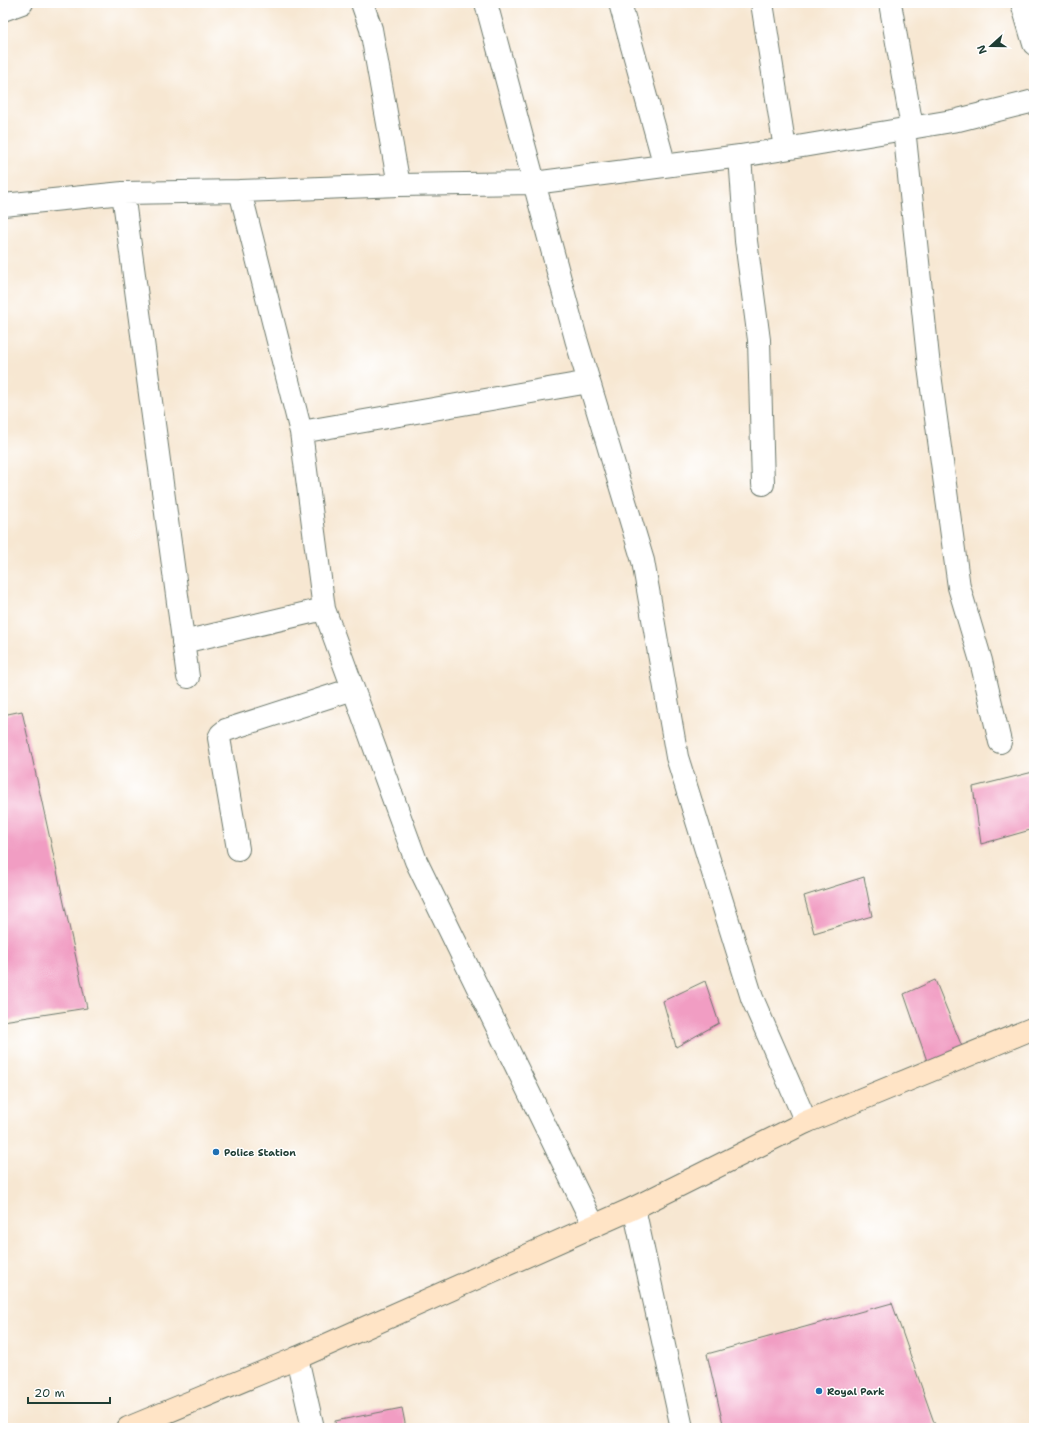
<svg xmlns="http://www.w3.org/2000/svg" width="1037" height="1431" viewBox="0 0 1037 1431" font-family="'Shantell Sans',sans-serif">
<style>
.building{fill:#f19dc3}
.lines{fill:none;stroke-linecap:round;stroke-linejoin:round}
.minor-casing{stroke:#6b786b;stroke-width:24}
.secondary-casing{stroke:#6b786b;stroke-width:24}
.minor{stroke:#fff;stroke-width:22}
.secondary{stroke:#ffe4c6;stroke-width:22}
.poi-dot{fill:#1f6fb2;stroke:#fff;stroke-width:1.5}
.labels{text-anchor:middle;stroke-width:3;stroke-linejoin:round;paint-order:stroke}
.poi-label{font-size:10px;font-weight:bold;fill:#1f3d34;stroke:#fff;text-anchor:start}
</style>
<rect width="100%" height="100%" fill="#fff"/>
<filter id="ink" filterUnits="userSpaceOnUse"><feTurbulence type="fractalNoise" baseFrequency=".025" numOctaves="2"/><feDisplacementMap in="SourceGraphic" scale="8" xChannelSelector="R" yChannelSelector="G"/><feConvolveMatrix kernelMatrix="1 2 1 2 8 2 1 2 1" color-interpolation-filters="sRGB"/></filter>
<filter id="wash" filterUnits="userSpaceOnUse"><feTurbulence type="fractalNoise" baseFrequency=".012" numOctaves="4" result="noise"/><feDisplacementMap in="SourceGraphic" scale="16" xChannelSelector="R" yChannelSelector="G"/><feGaussianBlur stdDeviation="0.9" result="paint"/><feColorMatrix in="noise" values="0 0 0 0 0 0 0 0 0 0 0 0 0 0 0 0 0 1.4 0 .05"/><feComposite in="paint" operator="in"/></filter>
<g filter="url(#wash)">
<rect width="100%" height="100%" fill="#f7e7d2"/>
<g id="blocks">
<path class="building" d="M22 711 87 1008 3 1021V715Z
M1033 772 1034 829 981 844 973 787Z
M864 877 872 916 814 933 804 896Z
M935 980 963 1049 928 1064 904 994Z
M705 981 719 1023 676 1047 663 1001Z
M892 1303 936 1428H724L707 1354Z
M402 1408 406 1428H336L335 1421Z"/>
</g>
</g>
<g filter="url(#ink)">
<use href="#blocks" fill-opacity="0" stroke="#6b786b" stroke-width="1"/>
<g class="lines">
<defs>
<path id="minor" d="M362 3 371 29 399 185
M486 3 576 339 643 561 677 757 752 998 806 1122
M620 3 665 166
M762 3 785 149
M890 3 912 127
M1022 3 1034 44
M3 10 22 3
M904 128 929 367 959 587 981 661 1000 742
M740 156 746 241 759 340 763 484
M240 191 399 185 534 183 740 156 785 149 958 120 1034 101
M123 193 188 677
M3 205 123 193 240 191 301 432 324 609 416 861 594 1226
M301 432 589 382
M183 642 324 609
M238 849 219 738 221 734 226 730 353 689
M634 1208 682 1428
M297 1358 313 1428"/>
<path id="secondary" d="M128 1428 297 1358 634 1208 806 1122 1034 1028"/>
</defs>
<use href="#minor" class="minor-casing"/>
<use href="#secondary" class="secondary-casing"/>
<use href="#minor" class="minor"/>
<use href="#secondary" class="secondary"/>
</g>
</g>
<g class="poi-dot">
<circle cx="216" cy="1152" r="4"/>
<circle cx="819" cy="1391" r="4"/>
</g>
<g class="labels">
<g class="poi-label">
<text x="224" y="1156">Police Station</text>
<text x="827" y="1395">Royal Park</text>
</g>
</g>
<rect width="1037" height="1431" fill="none" stroke="#fff" stroke-width="16"/>
<g transform="translate(991 46) rotate(249)" stroke="#ffffff" stroke-width="3" paint-order="stroke">
<path d="M0-3L7 15L0 10L-7 15Z" fill="#1f3d34"/>
<text y="-6" font-size="11" font-weight="bold" text-anchor="middle" fill="#1f3d34">N</text>
</g>
<path d="M28 1397v6h82v-6" fill="none" stroke="#1f3d34" stroke-width="2"/>
<text x="34" y="1397" font-size="12" fill="#1f3d34" stroke="#ffffff" stroke-width="3" paint-order="stroke">20 m</text>
</svg>
